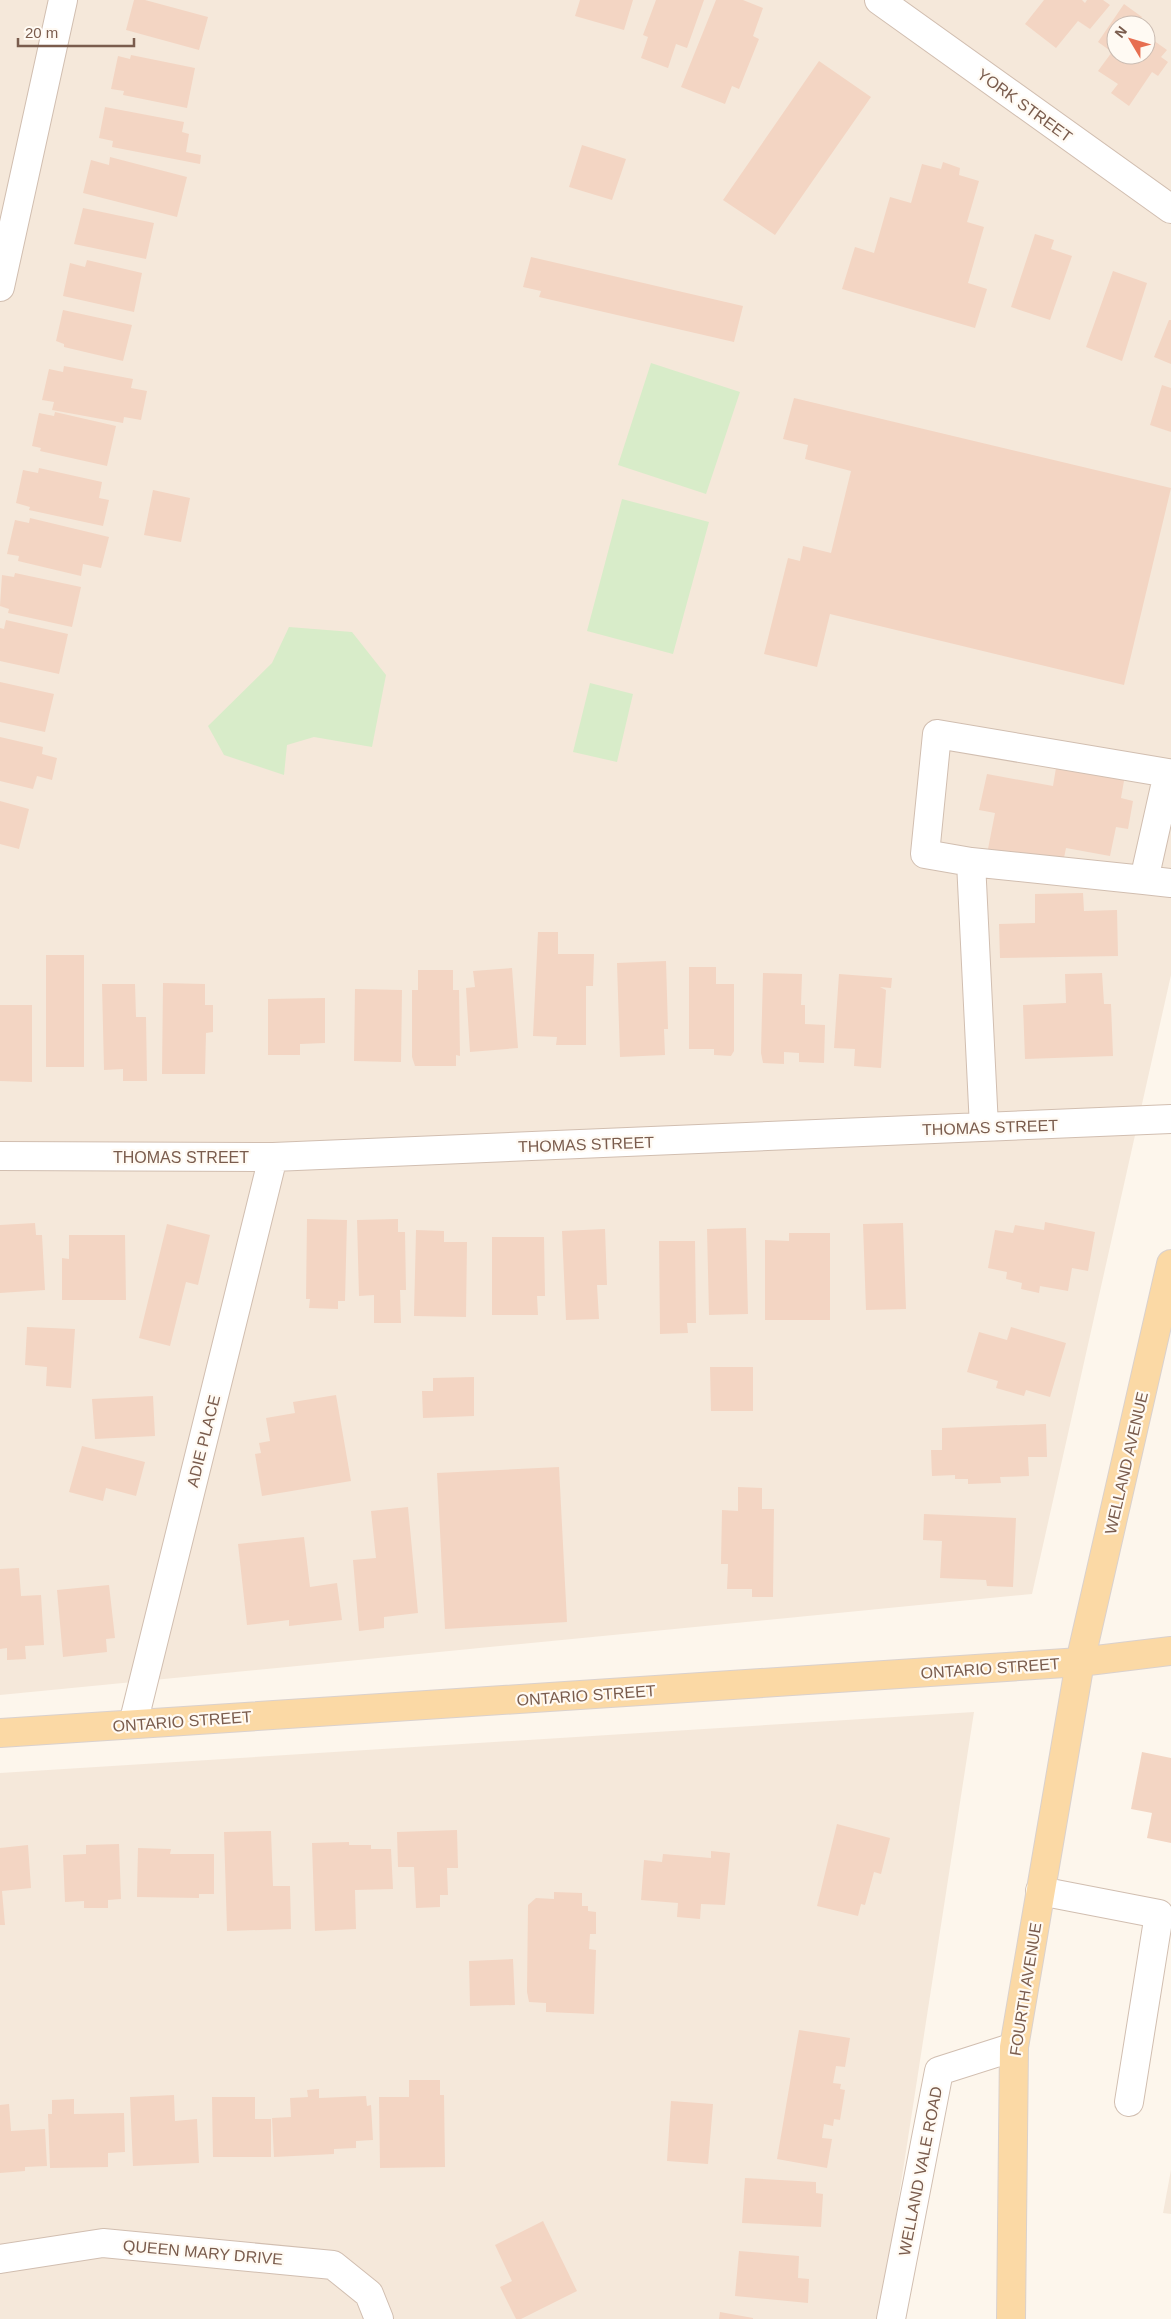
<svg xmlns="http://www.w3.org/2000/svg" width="1171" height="2319" viewBox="0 0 1171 2319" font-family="Helvetica,sans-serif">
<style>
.residential{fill:#f5e8da;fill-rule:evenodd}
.green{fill:#d8ecc9}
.building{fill:#f3d5c3}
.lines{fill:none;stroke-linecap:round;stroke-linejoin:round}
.minor-casing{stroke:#d1beb0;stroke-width:30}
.major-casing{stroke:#dad1cd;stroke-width:30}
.minor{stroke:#fff;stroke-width:28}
.major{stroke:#fbd9a5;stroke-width:28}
.labels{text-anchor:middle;stroke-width:4.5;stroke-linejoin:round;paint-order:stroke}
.street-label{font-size:16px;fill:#7a5c4d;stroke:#fffaf3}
</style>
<rect width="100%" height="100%" fill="#fdf6ec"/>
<path class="residential" d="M0 0H1171V975L1032 1594 0 1695ZM1116 25H1146V55H1116Z
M974 1712 880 2319H0V1773Z
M1171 2170V2214L1163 2213Z"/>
<path class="green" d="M651 363 740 392 706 494 618 465Z
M622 499 709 522 673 654 587 631Z
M289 627 352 632 386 675 372 747 314 737 287 745 284 775 224 755 208 726 272 663Z
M590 683 633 694 617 762 573 752Z"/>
<path class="building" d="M134 0H145L208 17 199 50 126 30Z
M580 0H633L624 30 575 16Z
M656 0H704L687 48 676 44 668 68 641 58 648 37 643 35Z
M716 0H743L763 8 753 36 759 39 739 89 732 86 725 104 681 87Z
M1044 0H1082L1085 3 1087 0H1103L1110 5 1090 29 1078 21 1056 48 1025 24Z
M1124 4 1142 17 1136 25H1116V55H1146V35L1167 50 1161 57 1168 62 1158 76 1152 72 1129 106 1111 93 1118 84 1098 71 1112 52 1098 42Z
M131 55 195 68 187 108 123 95 124 91 111 89 118 56 130 59Z
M819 61 871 97 775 235 723 200Z
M105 107 184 122 182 132 189 134 186 152 201 155 200 164 112 147 113 141 99 138Z
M582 145 626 159 612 200 569 187Z
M110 157 187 177 177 217 83 193 91 160 109 165Z
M943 162 960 168 959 175 979 181 967 222 984 227 968 283 987 289 975 328 842 289 855 247 874 253 890 197 911 203 922 164 941 169Z
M83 208 154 223 146 259 74 244Z
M1035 234 1054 240 1051 249 1072 256 1050 320 1011 307Z
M531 257 743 306 734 342 539 297 541 291 523 287Z
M87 260 142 273 134 312 63 296 70 263 85 267Z
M1113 271 1147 283 1122 361 1086 347Z
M63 310 132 325 123 361 64 347V344L56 341Z
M1169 320H1171V364L1154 357Z
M64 366 133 379 131 388 147 391 141 420 124 417 123 423 52 410 54 402 42 400 49 369 63 372Z
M1162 385 1171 388V432L1150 425Z
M794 398 1171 488 1124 685 830 614 817 667 764 654 788 558 800 561 803 546 831 553 851 471 805 459 808 445 783 439Z
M55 412 116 426 107 466 40 451 41 448 32 446 39 413 54 416Z
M39 468 102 482 99 498 109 500 103 526 29 510 30 507 16 503 23 470 38 473Z
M153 490 190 498 181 542 144 535Z
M30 518 109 537 101 568 83 564 81 576 18 561 19 556 7 554 15 520 29 523Z
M15 573 81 587 72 627 8 613 9 609 0 606 2 575 14 577Z
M6 620 68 634 59 674 0 661V628L4 629Z
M0 682 54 694 45 732 0 722Z
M0 737 43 747 42 754 57 758 52 780 37 776 33 789 0 781Z
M1057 762 1125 775 1121 798 1133 801 1128 829 1116 827 1110 856 1066 848 1063 863 988 849 995 813 979 810 987 774 1053 786Z
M0 801 29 809 19 849 0 844Z
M1083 893 1084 911 1117 910 1118 956 1000 958 999 924 1035 923V894Z
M538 932H558V954H594L593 986H586V1045H556L557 1037 533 1036Z
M46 955H84V1067H46Z
M666 961 668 1029H664L665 1055 620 1057 617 963Z
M689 967H716V984H734V1051L731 1056 714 1055V1049H689Z
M512 968 518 1048 470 1052 466 988 475 987 473 971Z
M418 970H453V990H459L460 1056 456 1055V1066H415L412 1057V990H418Z
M763 973 802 974 801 1005H805V1024L825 1025 824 1063 799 1062V1053L784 1052V1064L763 1063 761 1053Z
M1102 973 1104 1004H1111L1113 1056 1025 1059 1023 1005 1066 1003 1065 974Z
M839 974 892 978 891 988 880 987 886 990 881 1068 854 1066 855 1049 834 1048Z
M163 983 205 984V1005H213V1032L206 1033 205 1074H162Z
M102 984H135L136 1017H146L147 1081H123V1069L104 1070Z
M355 989 402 990 401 1062 354 1061Z
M325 998V1043L300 1044V1055H268V999Z
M0 1005H32V1082L0 1081Z
M307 1219 347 1220 345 1301H338V1309L309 1308 310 1299H306Z
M398 1219V1232H405L406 1290H400L401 1323H374V1295L359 1296 357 1220Z
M1045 1222 1095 1232 1088 1271 1072 1268 1068 1291 1040 1286 1039 1293 1021 1289 1022 1283 1006 1279 1007 1272 988 1268 995 1230 1013 1233 1015 1225 1044 1230Z
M35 1223 36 1235H42L45 1290 0 1293V1225Z
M903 1223 906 1309 866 1310 863 1224Z
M167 1224 210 1235 198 1285 186 1282 170 1346 139 1338Z
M746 1228 748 1314 709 1315 707 1229Z
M605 1229 607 1285H597L599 1319 566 1320 562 1231Z
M416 1230 444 1231V1242H467L466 1317 414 1316Z
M789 1233H830V1320H765V1240L789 1241Z
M69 1235H125L126 1300H62V1258L69 1259Z
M492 1237H544L545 1296H537L538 1315H492Z
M659 1241H695L696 1323H687L688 1333 660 1334Z
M27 1327 75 1329 71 1388 46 1386 47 1367 25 1365Z
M1011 1327 1066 1343 1050 1397 1026 1390 1024 1396 996 1388 998 1381 967 1372 979 1332 1007 1340Z
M710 1367H753V1411H711Z
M474 1377V1416L423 1418 422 1391H433V1378Z
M336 1395 351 1481 262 1496 255 1454 261 1453 259 1443 270 1441 266 1418 295 1413 293 1402Z
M153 1396 155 1436 95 1439 92 1399Z
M1046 1424 1047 1457H1028L1029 1476 1000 1477 1001 1483 968 1484V1479H955V1475L932 1476 931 1450H942V1428Z
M82 1446 145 1462 136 1496 106 1488 103 1501 69 1492Z
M559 1467 567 1622 445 1629 437 1473Z
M738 1487 762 1488V1509H774L773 1597H752V1589H727L728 1564H721L722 1510 738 1511Z
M408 1507 418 1613 384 1617V1628L359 1631 353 1560 376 1558 371 1511Z
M924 1514 1016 1518 1013 1587 987 1586 986 1580 940 1578 942 1541 923 1540Z
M304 1537 310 1587 337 1583 342 1620 289 1626V1620L247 1625 238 1544Z
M19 1568 21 1596 41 1595 44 1645 25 1646 26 1659 7 1660V1648L0 1649V1569Z
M109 1585 115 1638 106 1639 107 1652 63 1657 57 1590Z
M1142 1752 1171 1758V1843L1147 1838 1152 1813 1131 1809Z
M837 1824 890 1838 881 1874 874 1872 865 1905 861 1904 858 1916 817 1906Z
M457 1830 458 1868H447L448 1895H440V1907L416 1908 414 1867H398L397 1832Z
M271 1831 273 1886H290L291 1929 227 1931 224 1832Z
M349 1842V1845H371V1849H391L393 1889 355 1890 356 1929 315 1931 312 1843Z
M119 1844 121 1899 108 1900V1908H84V1901L65 1902 63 1855 86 1854V1845Z
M28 1845 31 1888 2 1891 5 1925H0V1848Z
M138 1848 171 1849 170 1854H214V1894H199V1898L137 1897Z
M711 1851 730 1853 725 1905 701 1904 700 1919 677 1917 678 1903 641 1900 644 1860 662 1862 663 1854 711 1858Z
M554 1892 582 1893V1906H588V1911L596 1912V1934H590L589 1949 596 1950 594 2014 546 2012V2003L529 2002 527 1992 528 1905 536 1898 554 1899Z
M513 1959 515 2005 470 2006 469 1961Z
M799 2030 850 2038 845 2067 836 2066 833 2083 841 2084 840 2089 845 2090 840 2120 834 2119 833 2126 824 2124 822 2138 832 2139 827 2168 777 2159Z
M409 2080H440V2095H444L445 2167 380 2168 379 2097H409Z
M319 2089V2098L366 2096 367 2106 371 2105 373 2140 356 2141V2148L334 2149V2154L274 2157 272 2118 291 2117 290 2098 308 2097 307 2090Z
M174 2095 175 2121 197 2119 199 2163 133 2166 130 2097Z
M212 2097H255V2119H271V2157H213Z
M74 2099V2114L124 2113 125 2152 108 2153V2167L50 2168 48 2114H52V2100Z
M671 2101 713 2104 708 2164 667 2161Z
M9 2104 11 2131 45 2129 47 2166 25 2167V2171L0 2173V2105Z
M745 2178 816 2182V2193L823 2194 821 2227 742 2223Z
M543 2221 577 2291 521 2319H516L500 2287 512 2281 495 2245Z
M739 2251 799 2256 798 2278 809 2279 808 2303 735 2296Z
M720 2312 753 2318V2319H719Z"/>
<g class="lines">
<defs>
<path id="minor" d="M879 0 1171 209
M0 287 63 0
M1171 774 1168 773 1144 880 1171 883
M971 862 925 854 937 734 1168 773
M984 1127 971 862 1144 880
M0 1156 273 1157 1171 1119
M133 1724 273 1157
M1040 1891 1159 1914 1129 2102
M0 2259 103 2243 333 2265 369 2294 379 2319
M891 2319 939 2071 1014 2047"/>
<path id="major" d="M0 1733 991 1668 1080 1662 1171 1651
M1011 2319 1014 2047 1080 1662 1171 1264"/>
</defs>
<use href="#minor" class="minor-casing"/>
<use href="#major" class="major-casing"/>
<use href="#minor" class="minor"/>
<use href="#major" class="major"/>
</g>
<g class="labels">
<g class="street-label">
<text transform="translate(1025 105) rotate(36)" y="6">YORK STREET</text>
<text transform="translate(990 1127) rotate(-2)" y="6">THOMAS STREET</text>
<text transform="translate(586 1144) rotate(-2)" y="6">THOMAS STREET</text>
<text x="181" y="1163">THOMAS STREET</text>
<text transform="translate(203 1441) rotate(-76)" y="6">ADIE PLACE</text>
<text transform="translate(1126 1463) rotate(-77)" y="6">WELLAND AVENUE</text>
<text transform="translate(990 1668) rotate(-4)" y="6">ONTARIO STREET</text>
<text transform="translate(586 1695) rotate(-4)" y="6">ONTARIO STREET</text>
<text transform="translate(182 1721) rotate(-4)" y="6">ONTARIO STREET</text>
<text transform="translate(1025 1989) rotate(-81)" y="6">FOURTH AVENUE</text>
<text transform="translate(920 2171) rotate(-79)" y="6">WELLAND VALE ROAD</text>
<text transform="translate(203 2252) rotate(5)" y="6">QUEEN MARY DRIVE</text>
</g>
</g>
<g transform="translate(1131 40) rotate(308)"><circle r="24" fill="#fffaf3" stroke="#cabbb1"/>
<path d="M0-4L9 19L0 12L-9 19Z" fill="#e76f51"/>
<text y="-8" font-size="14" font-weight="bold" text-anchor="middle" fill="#7a5c4d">N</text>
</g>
<path d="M18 38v8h116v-8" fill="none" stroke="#7a5c4d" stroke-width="2.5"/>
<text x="25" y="38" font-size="15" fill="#7a5c4d" stroke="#fffaf3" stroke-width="4" paint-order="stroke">20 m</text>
</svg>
